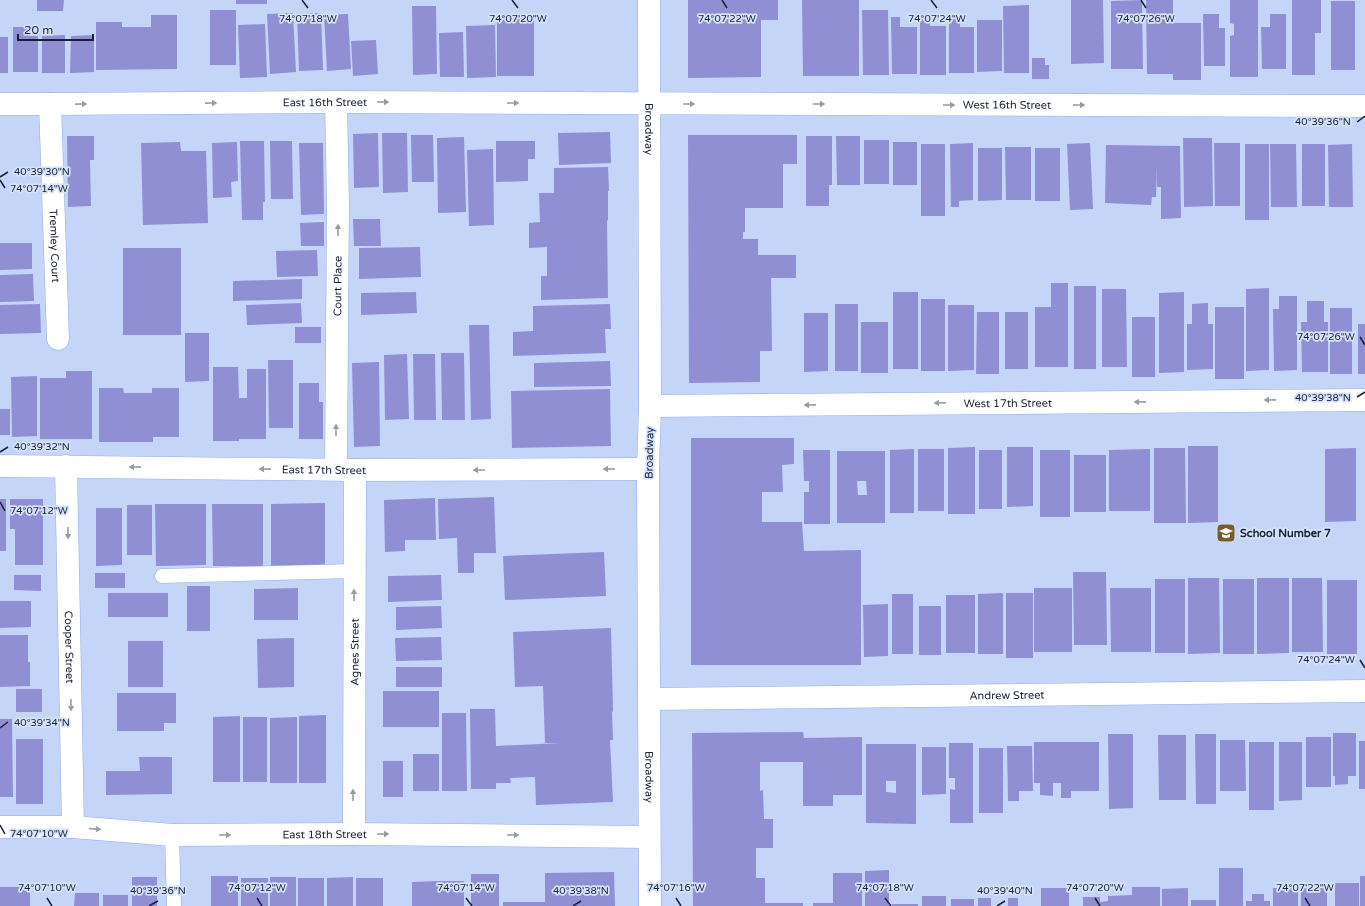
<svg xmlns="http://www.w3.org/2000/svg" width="1365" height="906" viewBox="0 0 1365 906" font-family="'Varela Round',sans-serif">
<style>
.building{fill:#918fd4;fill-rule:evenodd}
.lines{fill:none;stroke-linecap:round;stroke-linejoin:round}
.lane-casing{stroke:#91ace4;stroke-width:15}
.street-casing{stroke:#91ace4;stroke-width:23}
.secondary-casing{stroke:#91ace4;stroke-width:23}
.lane{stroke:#fff;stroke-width:14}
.street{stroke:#fff;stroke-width:22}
.secondary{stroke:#fff;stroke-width:22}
.oneway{fill:#969ba5}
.ticks{fill:none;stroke:#162036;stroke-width:1.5}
.labels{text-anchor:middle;stroke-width:3.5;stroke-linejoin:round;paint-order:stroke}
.street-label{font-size:11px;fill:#162036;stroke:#d6e2fa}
.poi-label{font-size:11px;font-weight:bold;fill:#162036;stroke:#d6e2fa;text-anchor:start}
.ticks-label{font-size:10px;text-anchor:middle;fill:#162036;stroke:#d6e2fa;stroke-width:3.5;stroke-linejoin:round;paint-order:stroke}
</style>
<rect width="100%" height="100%" fill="#c4d5f8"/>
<path class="building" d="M37 0H64L63 11H37Z
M236 0H267V4H236Z
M688 0H778V20H761V77L688 78Z
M802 0H859V76H803Z
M1071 0H1103L1104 63 1071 64Z
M1142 0 1143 69H1111V1Z
M1146 0H1173V23H1201V80H1173V74H1147Z
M1230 0H1258V77H1230V36L1234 35V24L1230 23Z
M1292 0H1321V33H1315V75H1292Z
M1331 1H1355V70H1331Z
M1029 5V73H1004L1003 6Z
M412 6H436L437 74 413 75Z
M210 10H236V65H210Z
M862 10H888L889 75H863Z
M293 13 296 72 270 74 267 14Z
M321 13 323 70 299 71 297 14Z
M348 14 351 69 327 71 324 15Z
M1203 14H1219V28H1225V66H1204Z
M1270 14H1286V69H1262L1261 27H1270Z
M151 15H177V69L96 70V22H122V27H151Z
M497 15H534V76H497Z
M891 17H900V27H917V74H892Z
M949 17H960V27H974V73H949Z
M920 19H930V26H946V75H920Z
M977 20H1002V71L977 72Z
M265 24 267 77 240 78 238 25Z
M495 25 496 77 467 78 466 26Z
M13 27H30V36H38V72H13Z
M463 32 464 77H440L439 33Z
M65 35V73H42V36Z
M94 35V72L70 73 71 36Z
M0 37H8V73H0Z
M376 40 378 74 353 76 351 41Z
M1032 58H1045V65H1049V79H1032Z
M610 132 611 163 559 165 558 133Z
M378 133 379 187 354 188 353 134Z
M382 133H407L408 192 383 193Z
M411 135H433L434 182H412Z
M688 135H797V164H783V208H745V232H743V239H758V255H796V278H771L772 351H760V382L689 383Z
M67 136H94V160H90L91 206 68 207Z
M806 136H832V185H829V206H806Z
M836 136H860V185H837Z
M464 137 466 212 438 213 437 138Z
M1183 138H1212L1213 206 1184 207Z
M864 140H889V184H864Z
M240 141H264L265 202H263V220H242Z
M270 141H292L293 199H271Z
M496 141H535V159H528V181L496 182Z
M180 142 181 151H206L208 223 143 225 141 143Z
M237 142 238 181 231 182 232 197 213 198 212 143Z
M893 142H917V185H893Z
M299 143H323L324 214 301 215Z
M973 143V200L959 201V207H951L950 144Z
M1090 143 1093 209 1070 210 1067 144Z
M1214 143H1240V206H1215Z
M921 144H945V216H921Z
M1245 144H1269V220H1245Z
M1270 144H1296L1297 207H1271Z
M1302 144H1325V206H1302Z
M1352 144 1353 207H1329L1328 145Z
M1106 145 1180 146 1181 218 1161 219V187H1157V166L1156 197H1152L1151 205 1105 203Z
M1005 147H1031V200H1006Z
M978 148H1002V200L978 201Z
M1035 148H1060V201H1035Z
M493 149 494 225 469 226 467 150Z
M608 167 609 191H588H608V220L607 221 608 298 541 300V276H547V247L529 248V223L540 222 539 193H554V168Z
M353 219H380L381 246H354Z
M324 222V246H301L300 223Z
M0 243H32V269L0 270Z
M420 247 421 277 359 279V248Z
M123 248H181V335H123Z
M317 250 318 276 277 277 276 251Z
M33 274 34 301 0 302V275Z
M302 279V299L233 301V281Z
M1051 283H1068V367H1035V307H1051Z
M1074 286H1096V369H1074Z
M1269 288V370L1246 371V289Z
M1102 289H1126L1127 367H1102Z
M416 292 417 313 361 315V293Z
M893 292H918V369H893Z
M1184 292V372L1159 373V293Z
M1279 296H1297V370L1274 371 1273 309H1279Z
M921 299H945V371H921Z
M1307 301H1324V322H1328V372H1302L1301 322H1307Z
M301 303 302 323 247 325 246 305Z
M1208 303V324H1213V369L1187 370V324H1192V304Z
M40 304 41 333 0 334V305Z
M610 304 611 329H605L606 353 513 356V332L533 331V306Z
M835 304H858V371H835Z
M948 305H974V370L948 371Z
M1215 307H1244V379H1215Z
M1330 308H1352V374H1330Z
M977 312H999V374H976Z
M1005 312H1028V369H1005Z
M804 313H828V371L804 372Z
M1132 317H1155V377H1132Z
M861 322H888V373H861Z
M1358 324H1365V374H1358Z
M469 325H489L491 419 471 420Z
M295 327H321V343H295Z
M185 333H209V381L185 382Z
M441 353H464L465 420H442Z
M407 354 409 419 385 420 384 355Z
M413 354H435L436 420H414Z
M268 360H293V428H269Z
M610 361 611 386 534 387V363Z
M379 362 380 446 354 447 352 363Z
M213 367H238L239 398H247V369H266V439H239V441H213Z
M66 371H92V439H40V378H66Z
M37 376V436L12 437 11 377Z
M299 383H319V402H323V439H299Z
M99 388H123L124 393H152V388H179V437H153V442H99Z
M610 389 611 446 512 448 511 391Z
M0 409H10V435H0Z
M691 438H794V464L782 465 783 492H762V522H802L804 551 861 550V665H691Z
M1188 446H1218V522L1188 523Z
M975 447V514H948V448Z
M1007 447H1033V506L1007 507Z
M1154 448H1185L1186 523H1154Z
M1356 448V521L1325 522V449Z
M914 449V513H890V450Z
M918 449H944V511H918Z
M1150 449V511H1109V450Z
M803 450H830V524H804V492H809V481H804Z
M979 450H1002V509H979Z
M1040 450H1070V517H1040Z
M837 451H885V523H837ZM857 481H866L867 495H858Z
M1074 455H1106V512H1074Z
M494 497 496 553H474V573H458L457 538 439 539 438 499Z
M435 498 436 540H405V551L385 552 384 500Z
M0 499H6V551H0Z
M10 499H43V565H15V529H10Z
M325 503V566L271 567V504Z
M155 504H206V565L156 566Z
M212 504H263V566H213Z
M127 505H152V555H127Z
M96 508H122V565L96 566Z
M604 552 606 596 505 600 503 556Z
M1073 572H1106L1107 645H1074Z
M95 573H125V588H95Z
M14 575H41V591L14 590Z
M441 575 442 600 388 602V576Z
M1188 578H1219L1220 653 1188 654Z
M1257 578H1289V653L1257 654Z
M1292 578H1322L1323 652H1292Z
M1155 579H1185V653H1155Z
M1223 579H1254V654H1223Z
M1327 580H1357V654H1327Z
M187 586H210V631H187Z
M298 588V620H254V589Z
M1034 588H1072V652H1034Z
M1110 588H1151V652H1111Z
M108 593H168V617H108Z
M1003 593V654H978V594Z
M1006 593H1033V658H1006Z
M892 594H913V654H892Z
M946 595H975V653H946Z
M0 601H31V627L0 628Z
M888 604V656L864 657 863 605Z
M441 606 442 628 396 630V607Z
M919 606H941V655H919Z
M611 628 613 711 612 712 613 740H610L613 802 536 805 535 777 510 778 511 783H496V789H471L470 709H495L496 746 561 743H545L543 686 515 687 513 632Z
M0 635H28V662H30V686L0 687Z
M441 637 442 660 396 661 395 638Z
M294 638V687L258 688 257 639Z
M128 641H163V687H128Z
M396 667H442V687H396Z
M16 689H42V712H16Z
M383 691H439V727H383Z
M117 693H176V723H164V731H117Z
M442 713H466L467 791H442Z
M326 715V783H299V716Z
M240 716V782H213V717Z
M243 717H267V782H243Z
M297 717V783H270V718Z
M0 719H12L13 797H0Z
M803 732 804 738 862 737V795H833V806H803V762H760V791L763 790 764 819H773V848H756V878H765V903H803V906H693L692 733Z
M1333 733H1356V776H1348V784L1335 785V776H1333Z
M1108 734H1133V808L1109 809Z
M1195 734H1216V804H1196Z
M1158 735H1186V800H1159Z
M1306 737H1331V787H1306Z
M16 739H43V804H16Z
M1220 740H1245L1246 791H1220Z
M1359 741H1365V789H1359Z
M1034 742H1099V791H1071V798H1061V783H1053V796L1040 795V783H1034Z
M1249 742H1274V810H1249Z
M1279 742H1302V800L1279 801Z
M949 743H973V823H950V789L955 790V778H949Z
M866 744H916V824L866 823ZM886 781H896V793L886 792Z
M1007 746H1032L1033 791H1019V801H1008Z
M922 747H946V794L922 795Z
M979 748H1003V813H979Z
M413 754H439V791H413Z
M139 757H172V794L106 795V771H140Z
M383 761H403V797H383Z
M1219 868H1243V906H1219Z
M889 870V906H865V871Z
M614 872 615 906H503V902H545V873Z
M833 873H862V906H813V903H833Z
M471 874H499V906H471Z
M211 876H238V906H211Z
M1360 876H1365V906H1360Z
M132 877H157V906H132Z
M270 877H296V906H270Z
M353 877V906H327V878Z
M241 878H268V906H241Z
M298 878H324V906H298Z
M356 878H383V906H356Z
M439 881H464V906H412V882Z
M1335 883H1359V906H1335Z
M0 887H30V906H0Z
M1132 887H1160V906H1083V897H1100V902L1108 901V896L1132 895Z
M1041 888H1069V906H1041Z
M1188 888V906H1162V889Z
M1273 888H1298V906H1273Z
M1301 888H1327V906H1301Z
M75 893H99V906H74Z
M1252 894H1264V901H1270V906H1246V901H1252Z
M103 895H128V906H103Z
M922 896H946V906H922Z
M978 898H991V906H978Z
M1008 898H1018V906H1008Z
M951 899H974V906H951Z
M1191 900H1216V906H1191Z
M892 904H918V906H892Z"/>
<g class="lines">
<defs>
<path id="lane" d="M162 576 355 571
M172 835 174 906"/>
<g id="street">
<path id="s1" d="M0 104H50L336 102 1365 106"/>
<path id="s2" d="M50 104 58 339"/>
<path id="s3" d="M650 406 1365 400"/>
<path id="s4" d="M0 466 355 470 648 469"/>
<path id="s5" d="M66 466 73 827"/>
<path id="s6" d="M336 469 338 202 336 102"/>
<path id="s7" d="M650 699 1365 691"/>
<path id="s8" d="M0 827H73L172 835 354 834 649 837"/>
<path id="s9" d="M354 834 355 470"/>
</g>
<g id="secondary">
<path id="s10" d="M649 0 650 406 648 469 650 906"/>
</g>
</defs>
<use href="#lane" class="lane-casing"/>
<use href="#street" class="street-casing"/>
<use href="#secondary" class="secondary-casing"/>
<use href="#lane" class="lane"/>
<use href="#street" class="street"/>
<use href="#secondary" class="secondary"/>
</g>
<defs><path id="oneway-solid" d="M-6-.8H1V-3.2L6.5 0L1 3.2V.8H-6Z"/></defs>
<g class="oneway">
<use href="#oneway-solid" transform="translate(383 102)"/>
<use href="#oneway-solid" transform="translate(211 103) rotate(-1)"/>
<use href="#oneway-solid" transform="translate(513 103)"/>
<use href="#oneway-solid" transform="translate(81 104) rotate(-1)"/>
<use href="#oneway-solid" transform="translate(689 104)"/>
<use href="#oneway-solid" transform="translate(819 104)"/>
<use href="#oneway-solid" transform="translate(949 105)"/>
<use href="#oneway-solid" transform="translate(1079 105)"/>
<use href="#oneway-solid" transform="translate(338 230) rotate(-90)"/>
<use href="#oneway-solid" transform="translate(1270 400) rotate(179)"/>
<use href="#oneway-solid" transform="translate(1140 402) rotate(179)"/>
<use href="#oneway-solid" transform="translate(940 403) rotate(179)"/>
<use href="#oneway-solid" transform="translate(810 405) rotate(179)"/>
<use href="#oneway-solid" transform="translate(336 430) rotate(-90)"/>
<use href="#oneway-solid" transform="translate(135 467) rotate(-179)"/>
<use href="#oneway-solid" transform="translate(265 469) rotate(-179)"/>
<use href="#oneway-solid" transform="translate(609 469) rotate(180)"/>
<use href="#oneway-solid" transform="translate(479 470) rotate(180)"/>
<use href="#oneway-solid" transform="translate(68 533) rotate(89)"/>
<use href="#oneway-solid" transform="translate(354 595) rotate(-90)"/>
<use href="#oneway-solid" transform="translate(71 705) rotate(89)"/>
<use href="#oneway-solid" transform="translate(353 795) rotate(-90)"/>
<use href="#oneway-solid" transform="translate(95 829) rotate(5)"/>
<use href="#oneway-solid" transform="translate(383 834)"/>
<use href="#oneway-solid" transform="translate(225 835)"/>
<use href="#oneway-solid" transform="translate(513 835)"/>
</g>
<path class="ticks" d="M302 0 308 8M512 0 518 8M722 0 727 8M931 0 937 8M1141 0 1146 8M1357 122 1365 116M0 177 8 172M0 180 5 188M1360 337 1365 345M1357 397 1365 392M0 452 8 447M0 502 5 511M1360 660 1365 668M0 728 8 722M0 825 5 834M47 898 52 906M257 898 262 906M466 898 472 906M676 898 681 906M885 898 891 906M1095 898 1100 906M1305 898 1310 906M149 906 158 901M573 906 581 901M997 906 1005 901"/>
<defs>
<symbol id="school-square" viewBox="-11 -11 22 22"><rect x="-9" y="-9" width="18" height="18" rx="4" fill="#745e2e" stroke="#d6e2fa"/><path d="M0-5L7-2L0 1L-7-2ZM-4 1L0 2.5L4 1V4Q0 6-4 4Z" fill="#fff"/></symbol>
</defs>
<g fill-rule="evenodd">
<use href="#school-square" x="1215" y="522" width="22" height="22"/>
</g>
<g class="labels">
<g class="street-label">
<text dy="4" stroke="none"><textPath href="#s1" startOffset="325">East 16th Street</textPath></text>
<text dy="4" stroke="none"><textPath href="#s1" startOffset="1007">West 16th Street</textPath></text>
<text dy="4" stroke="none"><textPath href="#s10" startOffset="129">Broadway</textPath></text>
<text dy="4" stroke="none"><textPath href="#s2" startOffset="142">Tremley Court</textPath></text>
<text dy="4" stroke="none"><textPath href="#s6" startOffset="183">Court Place</textPath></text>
<text dy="4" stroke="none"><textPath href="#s3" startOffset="358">West 17th Street</textPath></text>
<text transform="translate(649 453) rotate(-89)" y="4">Broadway</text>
<text dy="4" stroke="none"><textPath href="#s4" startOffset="324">East 17th Street</textPath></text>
<text dy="4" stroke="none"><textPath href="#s5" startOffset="181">Cooper Street</textPath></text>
<text dy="4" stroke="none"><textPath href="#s9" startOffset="182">Agnes Street</textPath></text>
<text dy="4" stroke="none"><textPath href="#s7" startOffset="357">Andrew Street</textPath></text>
<text dy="4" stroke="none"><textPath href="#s10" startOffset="777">Broadway</textPath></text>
<text dy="4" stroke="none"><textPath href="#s8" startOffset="325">East 18th Street</textPath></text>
</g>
<g class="poi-label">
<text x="1240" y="537">School Number 7</text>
</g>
</g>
<g class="ticks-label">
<text x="518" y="22">74°07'20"W</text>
<text x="727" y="22">74°07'22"W</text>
<text x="937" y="22">74°07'24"W</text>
<text x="1146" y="22">74°07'26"W</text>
<text x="308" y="22">74°07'18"W</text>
<text x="1323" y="125">40°39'36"N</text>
<text x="42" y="175">40°39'30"N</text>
<text x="39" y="192">74°07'14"W</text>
<text x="1326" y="340">74°07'26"W</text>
<text x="1323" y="401">40°39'38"N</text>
<text x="42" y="450">40°39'32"N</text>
<text x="39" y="514">74°07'12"W</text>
<text x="1326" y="663">74°07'24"W</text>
<text x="42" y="726">40°39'34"N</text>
<text x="39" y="837">74°07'10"W</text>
<text x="47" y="891">74°07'10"W</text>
<text x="257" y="891">74°07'12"W</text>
<text x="466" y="891">74°07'14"W</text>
<text x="676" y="891">74°07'16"W</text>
<text x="885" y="891">74°07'18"W</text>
<text x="1095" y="891">74°07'20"W</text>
<text x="1305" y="891">74°07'22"W</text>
<text x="158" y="894">40°39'36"N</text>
<text x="581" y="894">40°39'38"N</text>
<text x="1005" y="894">40°39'40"N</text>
</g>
<path d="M18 34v6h75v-6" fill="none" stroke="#162036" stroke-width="2"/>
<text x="24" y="34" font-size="12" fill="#162036" stroke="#d6e2fa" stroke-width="3" paint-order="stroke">20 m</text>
</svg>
